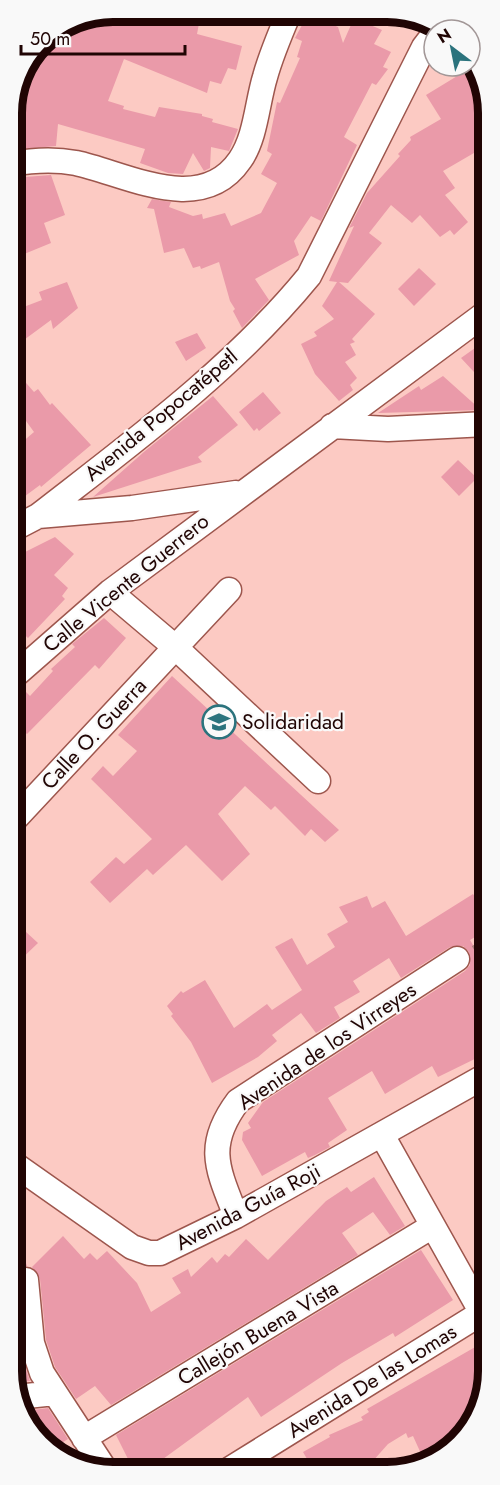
<svg xmlns="http://www.w3.org/2000/svg" width="500" height="1485" viewBox="0 0 500 1485" font-family="Jost,sans-serif">
<style>
.building{fill:#ea9aa9}
.lines{fill:none;stroke-linecap:round;stroke-linejoin:round}
.minor-casing{stroke:#9d564d;stroke-width:27}
.path{stroke:#aa807b;stroke-width:4;stroke-dasharray:4.5 3;stroke-linecap:butt}
.minor{stroke:#fff;stroke-width:24}
.labels{text-anchor:middle;stroke-width:4.5;stroke-linejoin:round;paint-order:stroke}
.street-label{font-size:21px;fill:#200504;stroke:#f9f9f9}
.poi-label{font-size:21px;fill:#200504;stroke:#f9f9f9;text-anchor:start}
.rim{fill:none;stroke:#200504;stroke-width:8}
</style>
<rect width="100%" height="100%" fill="#fccac3"/>
<path class="building" d="M114 12 201 13 197 34 242 46 236 70 228 68 221 84 210 81 207 93 124 59 108 101 124 106 123 109 155 117 159 107 202 114V116L213 119 212 122 238 129 229 151 211 147 210 168 204 171 193 153 183 174 168 173 140 163 145 149 58 124 56 146 12 150V107L22 69 46 37Z
M308 14 338 27 343 43 354 18 382 30 374 44 391 52 383 67 388 69 376 85 372 83 344 137 357 145 321 221 311 216 294 241 299 255 255 279 269 300 242 328 233 311 235 309 230 301 219 262 201 269 200 266 193 268 184 248 164 253 154 209 147 208 152 199 171 202 169 207 193 216 202 214 203 219 225 213 231 226 261 213 277 183 261 174 272 154 267 151 277 102 280 103 300 58 297 57 302 41 295 38Z
M472 67 486 93V146L443 171 455 188 445 195 468 222 454 235 450 230 440 237 420 215 412 223 391 205 369 233 382 243 348 283 339 282 375 314 352 339 355 342 350 344 356 355 345 362 357 378 350 385 353 390 339 401 315 374 301 344 317 336 314 332 334 319 322 306 337 282 329 281 354 226 349 228 367 193 400 156 398 154 411 140 410 137 441 119 426 95Z
M51 175 65 215 44 223 51 243 12 259V178Z
M419 268 436 284 414 306 398 289Z
M67 282 78 308 53 329 51 320 13 348V324L23 315 21 308 42 300 39 292Z
M197 333 206 348 186 361 175 342Z
M475 348H486V385L461 358Z
M13 368 34 392 38 389 50 405 52 403 91 445 41 487 40 485 13 505V471L23 463 13 450 34 432 13 403Z
M443 376 481 410 378 413 419 386 421 390Z
M263 392 281 413 259 431 257 428 254 431 239 412Z
M213 396 238 425 198 457 202 462 93 497 145 451Z
M458 460 477 478 459 496 441 477Z
M55 537 74 554 54 575 68 588 62 596 65 599 28 638 13 624V558Z
M104 618 126 638 99 669 95 665 27 734 13 722V704L26 692 30 696 53 671 51 669 75 647 72 644Z
M172 676 339 830 325 842 311 829 305 836 275 806 271 810 245 786 218 814 250 854 222 881 186 845 153 875 147 869 110 903 90 882 116 857 124 864 152 839 91 779 103 766 113 776 137 751 118 735Z
M473 894 487 914V930L470 940 487 968V1053L438 1077 432 1066 385 1094 372 1071 328 1098 347 1130 328 1143 330 1147 315 1155 308 1158 305 1152 262 1176 242 1140 243 1132 251 1128 248 1123 263 1102 465 971 470 965 469 952 463 946 450 947 401 978 389 958 353 981 360 992 334 1007 340 1018 316 1033 301 1013 272 1035 277 1041 258 1057 212 1083 191 1042 171 1016 173 1014 167 1006 181 991 183 993 205 980 234 1028 267 1004 272 1010 302 990 275 947 292 938 307 965 335 947 327 934 348 922 339 907 367 896 372 908 385 901 406 936Z
M13 920 38 943 13 967Z
M374 1177 405 1226 390 1235 373 1212 342 1233 358 1255 111 1405 95 1386 76 1399 55 1367 46 1340 40 1279 32 1267 63 1236 84 1259 90 1253 97 1260 107 1251 137 1283 151 1312 181 1293 172 1278 188 1269 191 1277 212 1257 217 1263 225 1254 229 1257 246 1239 268 1260 326 1201 347 1187 351 1192Z
M14 1235H16L27 1266 18 1268 14 1273Z
M421 1250 453 1300 395 1337 393 1333 342 1363 261 1417 248 1397 163 1459 170 1471H134L116 1435Z
M14 1303 18 1345 30 1381 14 1383Z
M477 1346 488 1366V1378L463 1438 438 1453 437 1451 423 1458 413 1436 408 1438 406 1433 388 1444 364 1471H314L303 1452 330 1437 329 1435 363 1420 361 1417 369 1412 367 1409Z
M48 1408 68 1439 52 1449 41 1443 24 1411Z"/>
<g class="lines">
<defs>
<path id="minor" d="M12 164C34 160 54 159 76 163 127 174 201 217 240 160 256 137 257 103 265 77 271 55 280 34 289 13
M332 426 388 429 486 424
M38 516 132 508 236 493
M13 529 38 516C133 442 233 369 309 276L424 47 434 34
M110 592 175 647 318 781
M13 677 110 592 486 313
M13 821 229 590
M382 1135 488 1324
M14 1164 132 1247 149 1253H160L236 1216 487 1075
M236 1216C217 1168 205 1145 238 1101L457 959
M26 1280 32 1343 42 1373 106 1471
M17 1397 55 1393
M84 1438 431 1227
M227 1471 488 1309"/>
</defs>
<use href="#minor" class="minor-casing"/>
<path class="path" d="M473 948 487 938"/>
<use href="#minor" class="minor"/>
</g>
<defs>
<symbol id="school-ring" viewBox="-11 -11 22 22"><circle r="9.5" fill="#f9f9f9" stroke="#2b737d" stroke-width="1.5"/><path d="M0-5L7-2L0 1L-7-2ZM-4 1L0 2.5L4 1V4Q0 6-4 4Z" fill="#2b737d"/></symbol>
</defs>
<g fill-rule="evenodd">
<use href="#school-ring" x="200" y="703" width="38" height="38"/>
</g>
<g class="labels">
<g class="street-label">
<text transform="translate(161 415) rotate(-40)" y="7">Avenida Popocatépetl</text>
<text transform="translate(126 583) rotate(-39)" y="7">Calle Vicente Guerrero</text>
<text transform="translate(94 734) rotate(-47)" y="7">Calle O. Guerra</text>
<text transform="translate(327 1046) rotate(-34)" y="7">Avenida de los Virreyes</text>
<text transform="translate(248 1207) rotate(-28)" y="7">Avenida Guía Roji</text>
<text transform="translate(258 1333) rotate(-31)" y="7">Callejón Buena Vista</text>
<text transform="translate(372 1381) rotate(-32)" y="7">Avenida De las Lomas</text>
</g>
<g class="poi-label">
<text x="242" y="729">Solidaridad</text>
</g>
</g>
<path d="M0 0H500V1485H0ZM113 22H387A91 91 0 0 1 478 113V1371A91 91 0 0 1 387 1462H113A91 91 0 0 1 22 1371V113A91 91 0 0 1 113 22Z" fill="#f9f9f9" fill-rule="evenodd"/>
<path class="rim" d="M113 22H387A91 91 0 0 1 478 113V1371A91 91 0 0 1 387 1462H113A91 91 0 0 1 22 1371V113A91 91 0 0 1 113 22Z"/>
<g transform="translate(452 48) rotate(328)"><circle r="28" fill="#f9f9f9" stroke="#a29797" stroke-width="1.5"/>
<path d="M0-4.5L10 22L0 15L-10 22Z" fill="#2b737d"/>
<text y="-9" font-size="16" font-weight="bold" text-anchor="middle" fill="#200504">N</text>
</g>
<path d="M21 45v9h164v-9" fill="none" stroke="#200504" stroke-width="3"/>
<text x="30" y="45" font-size="18" fill="#200504" stroke="#f9f9f9" stroke-width="4.5" paint-order="stroke">50 m</text>
</svg>
